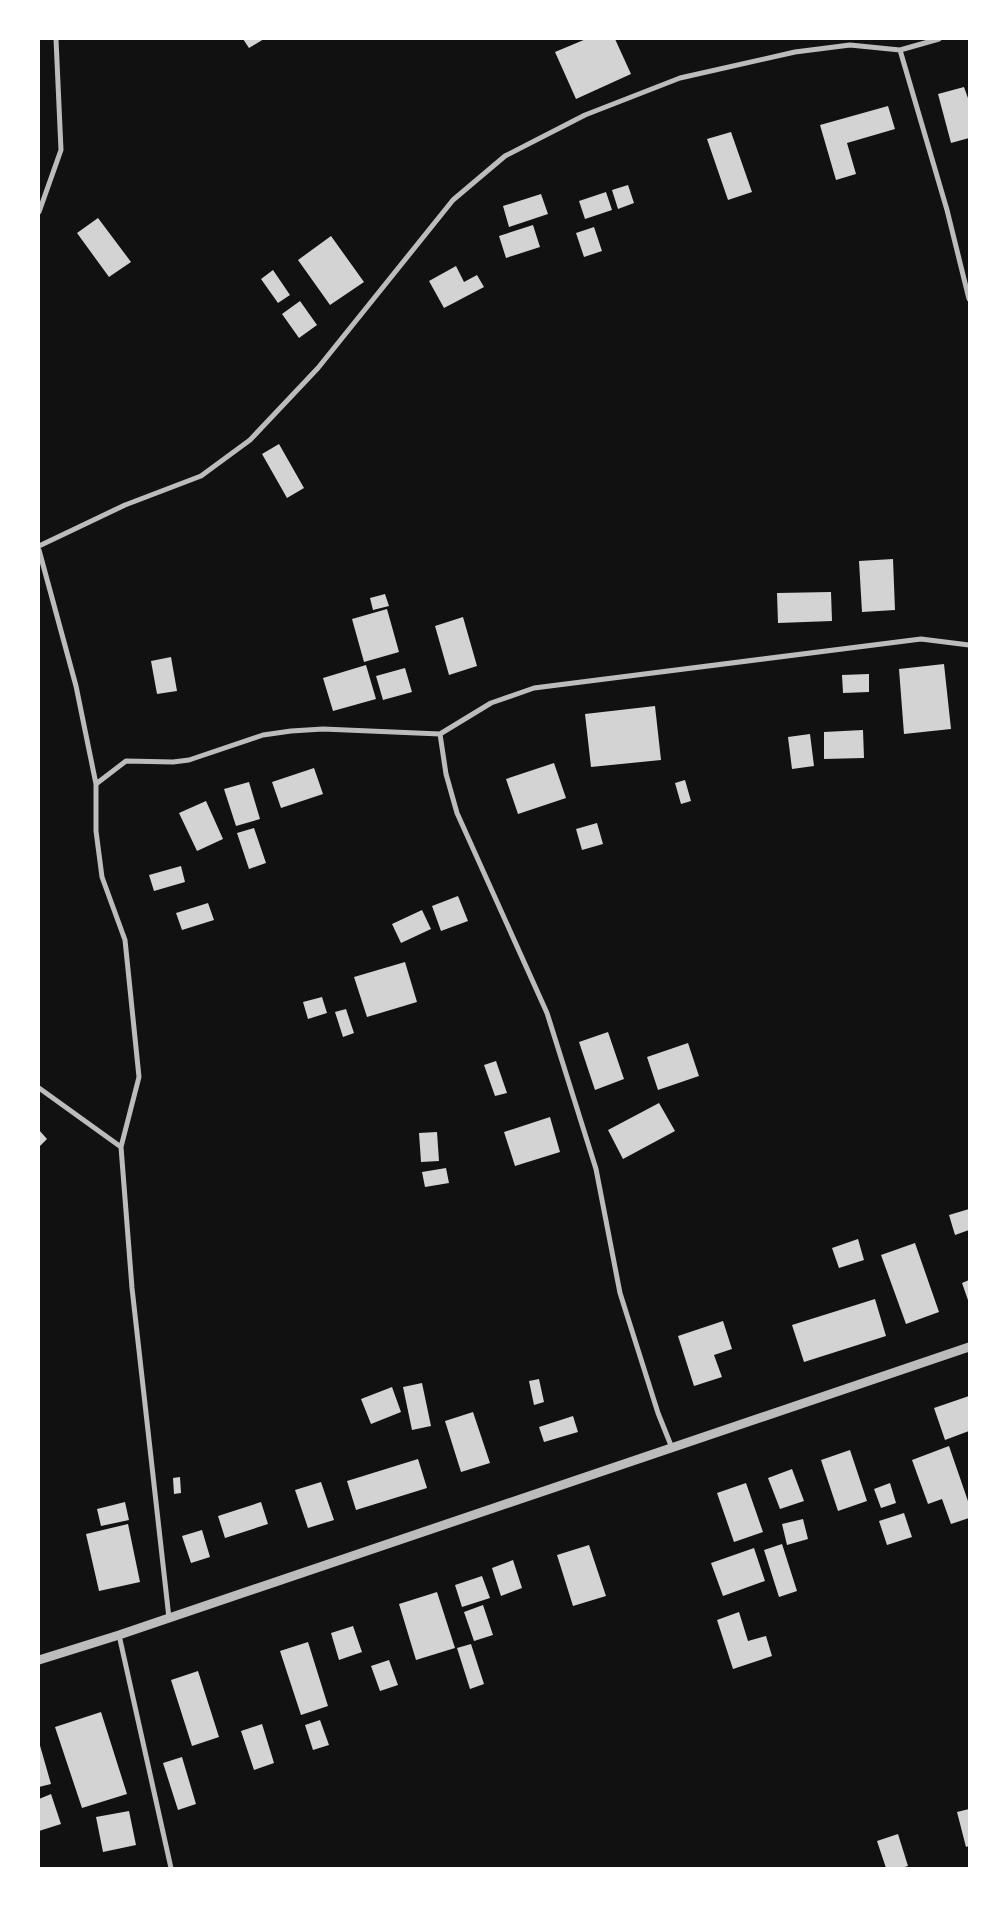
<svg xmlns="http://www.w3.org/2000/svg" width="1008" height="1907" viewBox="0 0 1008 1907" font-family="'IBM Plex Sans',sans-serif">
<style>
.building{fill:#d3d3d3}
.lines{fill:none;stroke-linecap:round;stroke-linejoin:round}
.minor{stroke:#bcbcbc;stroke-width:5}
.tertiary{stroke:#bcbcbc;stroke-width:9}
</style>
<rect width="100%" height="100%" fill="#111"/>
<path class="building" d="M243 39H264L249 48Z
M586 39H615L631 74 576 99 555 52Z
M964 87 969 101V138L951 143 938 94Z
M888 106 895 129 847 143 856 174 836 180 820 125Z
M731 132 752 192 728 200 707 139Z
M628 185 634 203 618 209 612 190Z
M606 192 612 210 585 219 579 201Z
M541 194 548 214 509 227 503 206Z
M98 218 131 262 109 277 77 233Z
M533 225 540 247 506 258 499 236Z
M594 227 602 251 584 257 576 233Z
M331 236 364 282 330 305 298 260Z
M456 266 464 282 477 275 484 287 444 308 429 281Z
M273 270 290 295 278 303 261 279Z
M300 301 317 325 299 338 282 314Z
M279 444 304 488 287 498 262 454Z
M893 559 895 610 862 612 859 561Z
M831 592 832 621 778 623 777 593Z
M385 594 389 606 373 610 370 598Z
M387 609 399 652 364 662 352 619Z
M463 617 477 666 449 675 435 626Z
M171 657 177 691 157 694 151 661Z
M944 664 951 729 904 734 899 669Z
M366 665 376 699 333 711 323 678Z
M405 668 412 692 383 700 376 676Z
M869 674V692L843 693 842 675Z
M655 706 661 760 591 767 585 714Z
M863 730 864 758 824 759V732Z
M810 734 814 766 792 769 788 737Z
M554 763 566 798 518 814 506 779Z
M314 768 323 794 281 808 272 782Z
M685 780 691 801 681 804 675 783Z
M249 782 260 819 236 826 224 789Z
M206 801 223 839 197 851 179 813Z
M597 823 603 844 582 850 576 829Z
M254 828 266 863 249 869 237 833Z
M181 866 185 882 154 891 149 875Z
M458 896 468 921 441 931 432 906Z
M208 903 214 920 182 930 176 913Z
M422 910 431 929 401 943 392 924Z
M405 962 417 1002 367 1017 354 977Z
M322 997 327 1013 308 1019 303 1002Z
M346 1009 354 1033 343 1037 335 1012Z
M608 1032 624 1079 595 1090 579 1042Z
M688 1043 699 1076 658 1090 647 1057Z
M496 1061 507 1093 495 1096 484 1065Z
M659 1103 675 1131 623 1159 608 1130Z
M550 1117 560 1152 515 1166 504 1132Z
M39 1130 47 1139 39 1147Z
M437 1132 439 1161 421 1162 419 1133Z
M446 1168 449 1183 425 1187 422 1172Z
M969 1209V1230L955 1235 949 1215Z
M858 1239 864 1260 839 1268 832 1248Z
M915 1243 939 1312 906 1324 881 1255Z
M969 1280V1303L962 1283Z
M875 1299 886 1336 804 1362 792 1325Z
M723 1321 732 1349 714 1355 722 1377 694 1386 678 1336Z
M539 1379 544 1402 534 1405 529 1381Z
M422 1383 431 1426 412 1430 403 1387Z
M392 1387 401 1412 371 1424 361 1399Z
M969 1396V1431L945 1440 934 1408Z
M473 1412 490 1463 461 1472 445 1421Z
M573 1416 578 1432 544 1442 539 1427Z
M949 1446 969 1504V1518L951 1524 942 1499 928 1504 912 1460Z
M850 1450 867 1501 838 1511 821 1460Z
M418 1459 427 1488 356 1510 347 1481Z
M792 1469 804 1501 780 1509 768 1478Z
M180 1477 181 1493 174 1494 173 1478Z
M321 1482 334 1520 308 1528 295 1490Z
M746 1483 763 1532 734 1542 717 1493Z
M890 1483 896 1503 881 1508 874 1489Z
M125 1502 129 1520 101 1526 97 1509Z
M261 1502 268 1524 225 1538 218 1516Z
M904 1513 912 1537 887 1545 879 1521Z
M803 1519 808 1539 787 1545 782 1524Z
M128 1524 140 1582 99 1591 86 1534Z
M202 1530 210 1557 191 1563 182 1536Z
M782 1544 797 1591 779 1597 764 1550Z
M589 1545 606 1596 573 1606 557 1555Z
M754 1548 765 1581 723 1596 711 1563Z
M513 1560 522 1588 501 1596 492 1568Z
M482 1576 490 1598 462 1607 455 1585Z
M437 1592 455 1648 416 1660 399 1604Z
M483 1605 493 1635 474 1641 464 1612Z
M739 1612 748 1641 766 1636 772 1656 733 1669 717 1620Z
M353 1626 362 1652 339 1660 331 1633Z
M308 1642 328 1706 301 1715 280 1651Z
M471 1644 484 1684 470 1689 457 1648Z
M389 1660 398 1685 380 1691 371 1666Z
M198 1671 219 1737 192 1746 171 1680Z
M101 1712 127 1794 82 1808 55 1727Z
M320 1720 329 1745 313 1750 305 1725Z
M262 1724 274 1763 254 1770 241 1731Z
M39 1742 51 1784 39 1787Z
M182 1757 196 1804 178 1810 163 1763Z
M51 1794 61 1824 39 1831V1799Z
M969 1809V1846L966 1847 957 1812Z
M129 1811 136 1845 103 1852 96 1817Z
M898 1834 908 1866 901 1868H886L877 1841Z"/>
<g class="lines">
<path class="minor" d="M900 50 947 210 969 299
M39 212 61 150 56 39
M39 546 125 505 201 476 250 440 318 368 453 200 505 156 585 115 680 78 795 52 850 45 900 50 939 39
M39 550 76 686 96 784V831L102 877 125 940 139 1077 121 1147 132 1288 169 1618
M440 734 446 774 457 813 547 1013 596 1169 620 1293 658 1413 672 1448
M96 784 126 761 173 762 189 760 263 735 291 731 323 729 440 734 491 703 534 688 921 639 969 645
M39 1088 121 1147
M119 1635 171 1868"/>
<path class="tertiary" d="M39 1660 119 1635 969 1347"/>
</g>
<rect width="1008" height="1907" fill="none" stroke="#ffffff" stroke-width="80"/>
</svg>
